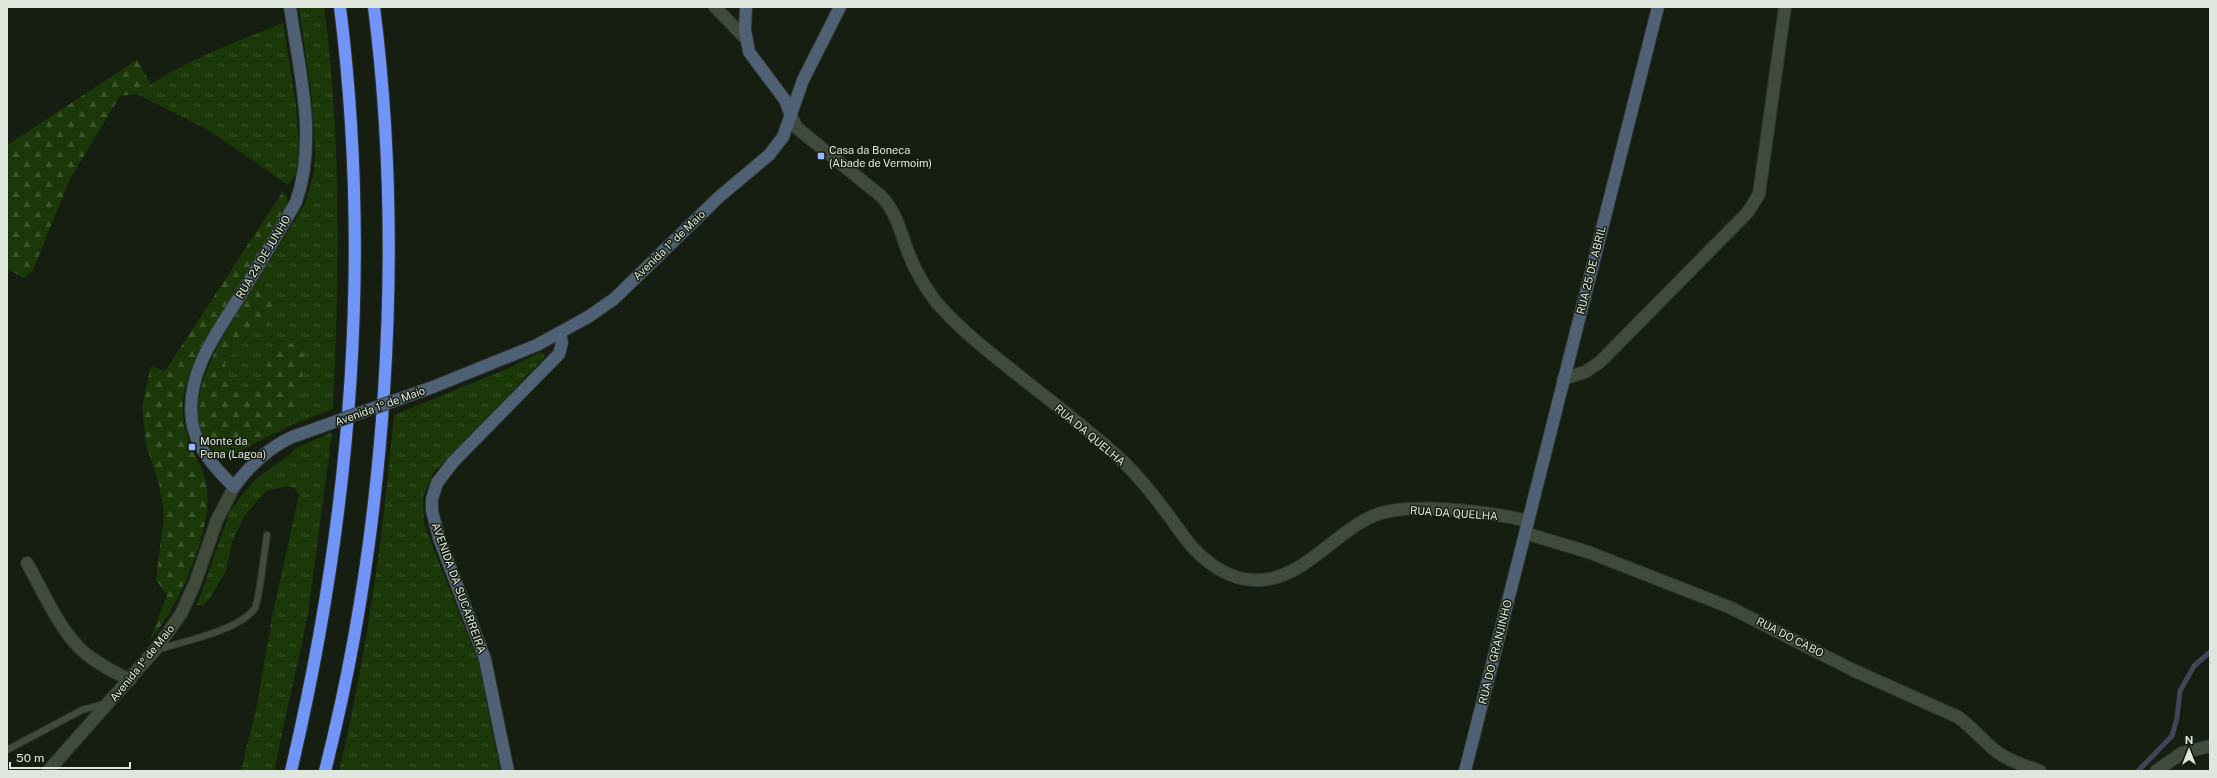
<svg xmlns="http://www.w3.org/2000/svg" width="2217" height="778" viewBox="0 0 2217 778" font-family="'Public Sans',sans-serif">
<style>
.grass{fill:url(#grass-tufts)}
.forest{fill:url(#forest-firs)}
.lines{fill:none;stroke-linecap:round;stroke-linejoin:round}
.stream{stroke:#444558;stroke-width:5}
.lane-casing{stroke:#2f342d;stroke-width:8}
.street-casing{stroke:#2f342d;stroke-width:14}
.secondary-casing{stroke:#2f342d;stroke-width:14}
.highway-casing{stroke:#2f342d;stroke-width:14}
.lane{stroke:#414b3c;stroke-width:6}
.street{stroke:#414b3c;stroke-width:12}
.secondary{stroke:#4f6174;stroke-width:12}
.highway{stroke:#7095f7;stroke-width:12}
.secondary-bridge-casing{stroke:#2f342d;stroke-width:14;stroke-linecap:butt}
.secondary-bridge{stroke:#4f6174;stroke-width:12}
.poi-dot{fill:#98b5fd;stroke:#151e11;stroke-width:1.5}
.labels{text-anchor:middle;stroke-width:3;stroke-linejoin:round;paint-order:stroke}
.poi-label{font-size:11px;fill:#dfe6dd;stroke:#151e11;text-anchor:start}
.street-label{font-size:11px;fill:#dfe6dd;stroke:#151e11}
</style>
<defs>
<pattern id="grass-tufts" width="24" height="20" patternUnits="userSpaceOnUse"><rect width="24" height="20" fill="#1b3908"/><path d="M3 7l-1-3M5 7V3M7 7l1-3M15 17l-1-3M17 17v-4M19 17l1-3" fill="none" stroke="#3c562c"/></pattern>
<pattern id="forest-firs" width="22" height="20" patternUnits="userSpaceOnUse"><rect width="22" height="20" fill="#1b3908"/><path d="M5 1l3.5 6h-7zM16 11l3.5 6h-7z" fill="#3c562c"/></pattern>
</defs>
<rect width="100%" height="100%" fill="#151e11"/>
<path class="grass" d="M299 7H324C342 141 339 275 333 409L289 426 300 399 304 345 267 361 265 383 248 392 230 390 225 363 247 334 269 325 268 291 254 286 306 202 314 172 315 148 311 92Z
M283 23 296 103 299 145 296 174 288 185 210 131 137 94C177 64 237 41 283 23Z
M541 352 545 357 433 473 423 497 424 524 479 664 500 771H339C367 654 383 535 394 415L509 368Z
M332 432 308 614 274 771H241L257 705 272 617 299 495 296 489 288 486 266 491 245 515 232 542 226 571 210 598 203 606 197 605 230 511 245 491 257 478 289 455 296 448Z"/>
<path class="forest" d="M137 60 151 84 137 94 120 96 70 179 33 270 24 278 7 269V145Z
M283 191 287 198V206L196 358C182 391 177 411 191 446 196 458 203 469 206 482 215 527 179 607 150 640L167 595 156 580 164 515 159 483 146 445 142 407 151 366 165 371Z
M254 286 268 291 271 304 269 325 247 334 225 363 230 390 248 392 265 383 267 361 286 343 305 345 300 399 289 426 236 453 219 455C213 449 204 442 201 434 185 388 231 323 254 286Z"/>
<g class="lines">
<path class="stream" d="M2138 771 2172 736 2177 718 2180 691 2194 666 2210 652"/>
<defs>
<path id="lane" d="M157 650C183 641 239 631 255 608 259 601 265 547 267 535
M7 750 82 710 104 704"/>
<path id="street" d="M715 7 747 40
M791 116 797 128 881 196C897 213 900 231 908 252 915 270 925 288 937 303 957 326 980 345 1003 363 1040 393 1079 422 1115 454 1142 478 1164 509 1185 538 1202 561 1230 582 1260 580 1304 578 1334 533 1373 516 1407 501 1491 512 1528 521
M1563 379 1585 372 1600 362 1748 212 1759 194 1785 7
M1525 533 1588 552 1729 607 1853 670 1958 717C1972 727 1983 741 1997 752 2010 761 2025 766 2040 771
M27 563C43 591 60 632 85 653 98 664 114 672 130 680
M48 771 155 650 181 614 195 583 217 520 234 487
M2156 771 2182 753 2210 746"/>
<path id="secondary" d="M290 7C299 71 318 139 296 202 279 232 261 261 243 291 219 330 185 372 192 421 195 447 216 469 234 487 250 465 268 448 292 437
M746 7 745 30 749 52 785 100 791 116
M433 387 537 345 588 317 614 299 719 197 769 155 783 137 803 80 840 7
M508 771 485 659 439 538 432 511V499L437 483 453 462 559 354 562 343 560 333
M1465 771 1658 7"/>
<path id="highway" d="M291 771C350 521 372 262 340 7
M325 771C386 532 405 252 374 7"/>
</defs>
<use href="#lane" class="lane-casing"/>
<use href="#street" class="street-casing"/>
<use href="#secondary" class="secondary-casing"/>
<use href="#highway" class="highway-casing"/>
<use href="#lane" class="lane"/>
<use href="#street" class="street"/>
<use href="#secondary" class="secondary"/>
<use href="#highway" class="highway"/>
<defs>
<path id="secondary-bridge" d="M292 437 433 387"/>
</defs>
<use href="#secondary-bridge" class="secondary-bridge-casing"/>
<use href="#secondary-bridge" class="secondary-bridge"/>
</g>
<g class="poi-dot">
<rect x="817" y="152" width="8" height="8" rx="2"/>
<rect x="188" y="443" width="8" height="8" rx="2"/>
</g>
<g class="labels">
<g class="poi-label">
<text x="829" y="154">Casa da Boneca<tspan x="829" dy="13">(Abade de Vermoim)</tspan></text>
<text x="200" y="445">Monte da<tspan x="200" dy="13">Pena (Lagoa)</tspan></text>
</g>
<g class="street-label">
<text transform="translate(669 245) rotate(-44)" y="4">Avenida 1º de Maio</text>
<text transform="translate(263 257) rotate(-59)" y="4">RUA 24 DE JUNHO</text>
<text transform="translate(1591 270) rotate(-76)" y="4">RUA 25 DE ABRIL</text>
<text transform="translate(380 406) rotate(-20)" y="4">Avenida 1º de Maio</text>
<text transform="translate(1090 435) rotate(40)" y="4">RUA DA QUELHA</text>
<text transform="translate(1454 513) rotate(4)" y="4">RUA DA QUELHA</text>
<text transform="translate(459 588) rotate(70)" y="4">AVENIDA DA SUCARREIRA</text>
<text transform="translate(1790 637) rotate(27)" y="4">RUA DO CABO</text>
<text transform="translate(1495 652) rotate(-76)" y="4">RUA DO GRANJINHO</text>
<text transform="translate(142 663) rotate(-51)" y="4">Avenida 1º de Maio</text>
</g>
</g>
<rect width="2217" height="778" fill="none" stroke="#dfe6dd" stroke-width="16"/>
<g transform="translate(2189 750)" stroke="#151e11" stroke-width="3" paint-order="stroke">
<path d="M0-3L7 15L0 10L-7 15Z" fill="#dfe6dd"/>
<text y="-6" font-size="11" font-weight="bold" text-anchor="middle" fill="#dfe6dd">N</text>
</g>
<path d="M10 762v6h120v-6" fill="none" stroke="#dfe6dd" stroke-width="2"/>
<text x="16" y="762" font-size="12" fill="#dfe6dd" stroke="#151e11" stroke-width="3" paint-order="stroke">50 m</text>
</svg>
